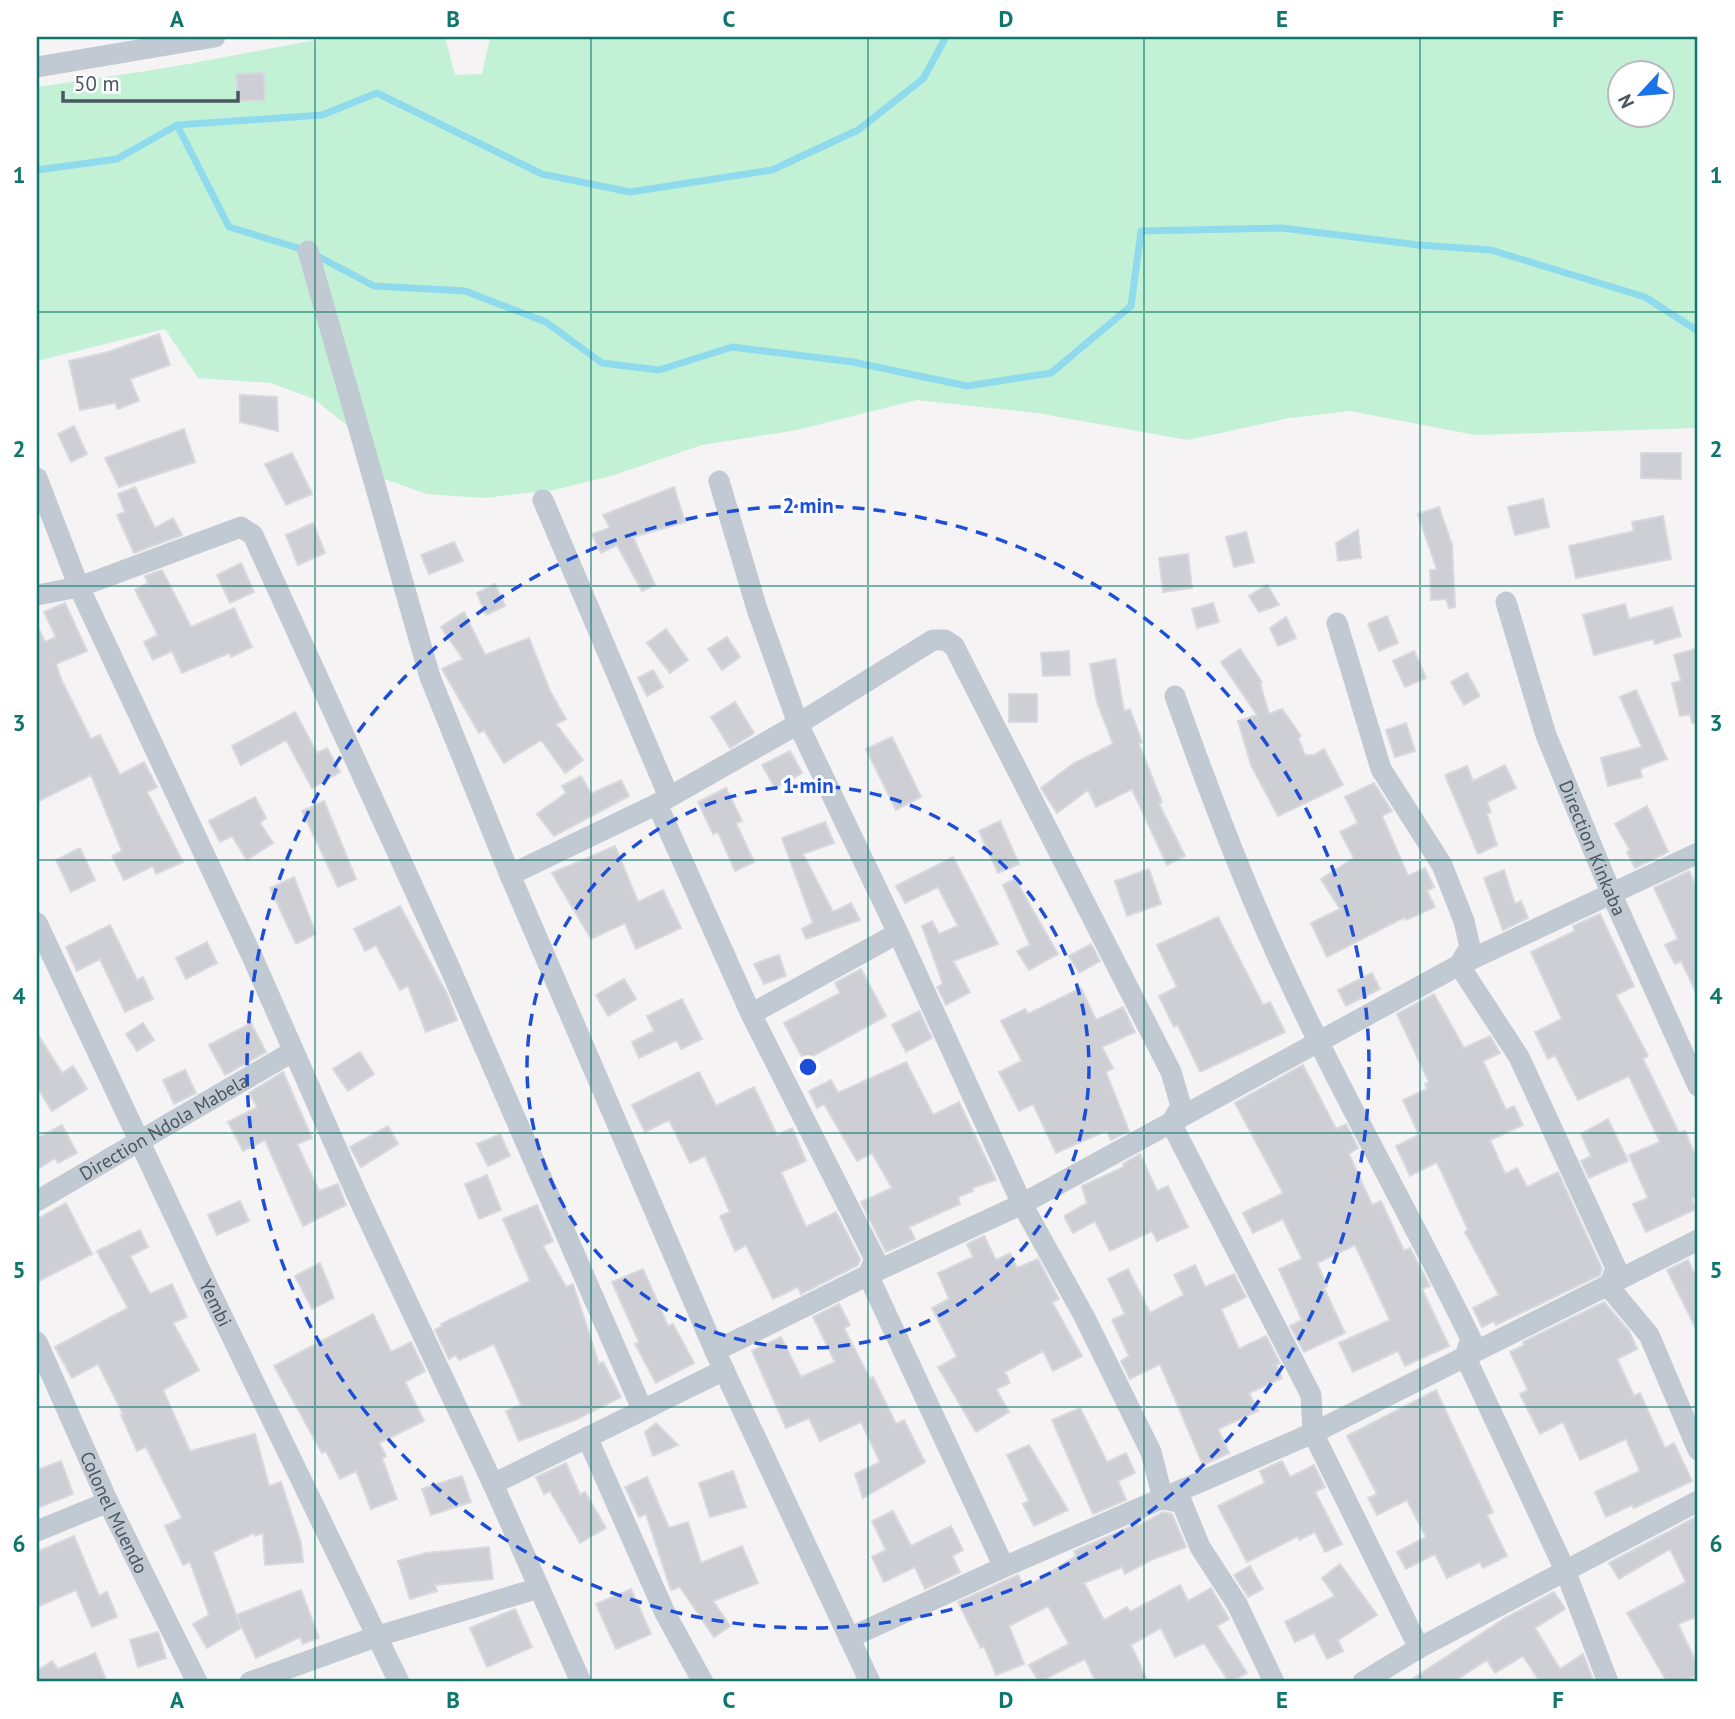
<svg xmlns="http://www.w3.org/2000/svg" width="1735" height="1719" viewBox="0 0 1735 1719" font-family="'PT Sans',sans-serif">
<style>
.green{fill:#c3f1d5;fill-rule:evenodd}
.lines{fill:none;stroke-linecap:round;stroke-linejoin:round}
.stream{stroke:#90daee;stroke-width:7}
.building{fill:#cdcfd5;stroke:#d7d9de;stroke-width:2}
.minor{stroke:#c1cad2;stroke-width:21}
.grid{fill:none;stroke:#0f766e;stroke-width:2;stroke-opacity:0.55}
.ring{fill:none;stroke:#1d4ed8;stroke-width:3.5;stroke-dasharray:12 9}
.labels{text-anchor:middle;stroke-width:6;stroke-linejoin:round;paint-order:stroke}
.street-label{font-size:19px;fill:#4a5661;stroke:#fff}
.centre{fill:#1d4ed8;stroke:#fff;stroke-width:3.5}
.ring-label{font-size:21px;text-anchor:middle;font-weight:bold;fill:#1d4ed8;stroke:#fff;stroke-width:6;stroke-linejoin:round;paint-order:stroke}
.neatline{fill:none;stroke:#0f766e;stroke-width:2.5}
.grid-label{font-size:23px;text-anchor:middle;font-weight:bold;fill:#0f766e}
</style>
<rect width="100%" height="100%" fill="#f5f3f3"/>
<path class="green" d="M332 37H445L455 75 482 74 490 38 494 37H1698V428L1475 435 1350 411 1289 418 1188 440 1037 413 917 400 797 430 702 445 611 476 554 490 484 498 427 494 376 476 358 434 314 399 271 383 198 378 165 329 37 361V87L166 68ZM1620 74H1662V116H1620Z"/>
<g class="lines">
<path class="stream" d="M177 125 229 227 308 251 374 286 465 291 546 322 602 363 659 370 732 347 853 362 967 386 1051 373 1131 306 1141 231 1281 228 1419 245 1491 250 1645 297 1698 331
M37 170 117 159 177 125 322 115 377 93 542 174 630 192 772 170 858 130 923 79 946 37"/>
</g>
<path class="building" d="M264 73 265 100 238 101 236 74Z
M159 334 170 365 130 379 139 401 118 409 115 403 80 410 69 361 108 352Z
M240 395 277 397 278 431 240 422Z
M74 426 87 454 71 462 58 434Z
M184 429 195 462 119 487 105 458Z
M292 453 312 494 286 505 265 464Z
M1641 453H1681V479L1641 478Z
M135 487 155 528 173 518 182 535 134 553 117 515 125 512 118 494Z
M674 487 685 522 633 537 655 585 642 591 617 545 601 553 592 534 610 528 603 515Z
M1543 499 1549 527 1515 535 1508 507Z
M1439 507 1452 545 1455 607 1449 608 1446 599 1431 600 1430 570H1437L1418 514Z
M1663 516 1671 559 1576 578 1569 546 1634 531 1632 522Z
M313 523 325 553 298 565 286 535Z
M1358 530 1361 558 1338 561 1336 543Z
M1246 532 1254 562 1234 567 1226 537Z
M454 542 463 561 429 574 421 555Z
M1188 554 1192 588 1163 592 1159 558Z
M241 563 254 592 230 603 217 575Z
M162 570 191 627 234 608 252 647 231 657 229 653 182 673 172 651 153 660 144 642 158 635 135 590 148 583 145 576Z
M495 584 505 606 486 615 477 593Z
M1267 585 1279 605 1259 612 1249 596Z
M65 603 87 651 56 664 61 679 91 739 100 735 120 775 144 762 157 787 147 792 183 862 156 874 153 866 124 880 112 856 122 851 91 775 37 802V625L45 642 56 637 44 612Z
M1213 603 1219 622 1197 628 1192 609Z
M1625 604 1629 619 1672 607 1681 636 1655 644 1653 639 1594 655 1583 615Z
M464 612 485 655 529 638 550 691 566 719 556 724 583 760 565 773 541 740 504 763 484 730 479 733 442 669 463 659 441 627Z
M1387 616 1398 643 1379 651 1368 624Z
M1286 617 1296 638 1278 646 1270 628Z
M666 629 688 660 670 673 647 643Z
M727 637 740 657 722 670 708 649Z
M1698 648V723H1692L1690 714 1680 716 1672 683 1681 681 1674 655Z
M1240 649 1262 682 1260 683 1269 714 1282 709 1301 736 1298 738 1305 755H1314L1324 749 1343 785 1278 816 1251 765 1238 721 1257 715 1221 662Z
M1069 651 1070 675 1043 676 1041 653Z
M1414 651 1426 678 1405 687 1393 661Z
M1115 659 1124 711 1130 709 1142 742 1139 744 1162 802 1159 804 1185 856 1167 865 1132 789 1096 807 1088 790 1057 813 1041 788 1074 763 1113 744 1097 702 1090 664Z
M653 670 663 687 647 696 638 678Z
M1467 673 1480 696 1464 705 1451 682Z
M1636 690 1667 759 1640 769 1642 777 1608 786 1601 758 1642 747 1620 697Z
M1009 694H1037V722H1009Z
M735 702 754 733 730 748 711 717Z
M295 712 317 753 327 748 340 772 312 788 286 740 241 765 232 746Z
M1406 723 1415 751 1395 757 1386 730Z
M892 737 921 797 896 810 866 749Z
M790 751 802 773 775 788 762 765Z
M1505 765 1516 788 1487 802 1491 812 1487 814 1497 845 1478 854 1445 775 1467 766 1473 781Z
M581 776 591 794 621 780 629 796 554 836 537 814 566 793 562 786Z
M1374 783 1392 811 1382 816 1408 876 1425 868 1434 887 1427 891 1435 907 1406 920 1405 917 1327 957 1311 923 1340 909 1321 879 1354 858 1340 832 1358 823 1345 797Z
M726 788 742 821 736 823 754 862 735 871 718 832 713 834 698 802Z
M255 797 266 818 260 823 273 843 247 860 232 836 220 842 209 821Z
M324 801 356 879 338 887 302 811Z
M1647 806 1668 852 1635 868 1627 852 1630 850 1615 824Z
M1000 821 1019 864 998 873 979 831Z
M825 822 834 843 803 854 833 912 851 903 860 920 806 939 802 929 813 923 782 838Z
M615 846 638 902 663 890 681 928 636 949 625 923 591 939 552 873Z
M80 848 95 880 71 892 56 860Z
M953 857 998 944 953 961 970 992 946 1005 937 987 943 984 922 926 932 921 939 934 958 926 938 887 905 903 896 886Z
M1149 869 1161 904 1127 916 1115 881Z
M1504 870 1515 904 1521 901 1528 918 1503 930 1484 878Z
M1689 871 1698 890V996L1681 961 1675 964 1665 945 1678 939 1654 888Z
M294 877 316 934 296 944 270 888Z
M1015 879 1058 954 1029 970 1017 951 1030 945 1003 885Z
M400 906 447 994 457 1020 426 1032 408 986 400 990 376 945 365 951 354 929Z
M1600 914 1634 986 1616 995 1648 1056 1643 1059 1679 1133 1685 1131 1698 1162V1196L1692 1199 1696 1209 1646 1232 1633 1204 1648 1198 1629 1155 1660 1142 1629 1076 1578 1100 1555 1055 1548 1059 1535 1032 1562 1019 1531 952 1575 931 1573 926Z
M1218 917 1263 1005 1270 1002 1285 1032 1200 1072 1178 1025 1174 1027 1159 996 1177 987 1157 945Z
M110 925 137 980 143 977 153 999 125 1012 100 959 77 971 66 947Z
M207 942 217 963 186 979 176 958Z
M1091 944 1100 961 1079 973 1069 956Z
M779 955 786 976 764 984 754 964Z
M861 969 886 1016 804 1061 784 1023 840 993 835 983Z
M1372 973 1380 989 1346 1006 1338 990Z
M624 979 636 999 608 1016 596 995Z
M1081 988 1096 1020 1123 1007 1135 1032 1102 1047 1113 1068 1106 1072 1129 1131 1111 1140 1107 1131 1101 1133 1056 1153 1033 1104 1019 1111 999 1072 1022 1061 1001 1021 1025 1009 1028 1014Z
M1434 994 1464 1048 1490 1036 1500 1053 1483 1061 1506 1110 1514 1106 1523 1125 1490 1140 1505 1174 1517 1168 1527 1187 1558 1172 1602 1269 1600 1275 1496 1325 1494 1321 1482 1327 1473 1308 1499 1295 1465 1232 1468 1230 1437 1162 1410 1176 1396 1146 1419 1135 1403 1100 1427 1089 1425 1084 1429 1082 1397 1014Z
M682 999 702 1039 681 1049 677 1040 639 1058 632 1042 654 1031 647 1016Z
M919 1011 932 1038 906 1052 892 1025Z
M143 1023 154 1040 137 1051 126 1034Z
M251 1023 266 1052 225 1075 209 1045Z
M37 1033 62 1073 73 1066 87 1089 52 1111 37 1087Z
M360 1052 374 1074 348 1091 333 1069Z
M906 1062 933 1115 959 1102 996 1180 972 1188 973 1191 958 1197 960 1204 909 1227 915 1239 886 1252 861 1202 892 1188 872 1153 857 1161 824 1104 817 1108 809 1091 831 1080 838 1093Z
M1303 1065 1336 1129 1346 1124 1358 1148 1349 1154 1372 1205 1381 1201 1404 1251 1410 1248 1430 1286 1422 1289 1449 1346 1405 1366 1398 1351 1353 1372 1339 1343 1390 1320 1355 1245 1317 1263 1327 1286 1324 1288 1345 1333 1304 1352 1290 1326 1302 1320 1279 1269 1302 1259 1283 1219 1253 1233 1243 1213 1283 1193 1235 1103Z
M185 1070 196 1093 174 1104 163 1080Z
M283 1072 312 1138 297 1144 319 1191 338 1184 346 1205 303 1226 265 1140 243 1151 228 1122 257 1107 249 1093Z
M699 1072 716 1106 754 1087 777 1135 792 1128 806 1161 781 1172 806 1227 836 1212 860 1259 858 1265 801 1294 798 1287 773 1299 746 1245 735 1251 720 1216 730 1212 705 1156 690 1163 669 1120 645 1132 632 1105Z
M1608 1119 1628 1161 1589 1178 1581 1161 1591 1156 1581 1134Z
M62 1125 77 1153 58 1163 55 1158 37 1170V1138Z
M388 1126 398 1144 361 1167 350 1147Z
M500 1134 510 1156 488 1166 477 1144Z
M1140 1154 1157 1191 1168 1186 1188 1227 1157 1241 1152 1231 1110 1251 1095 1221 1073 1233 1064 1216 1087 1203 1082 1186 1124 1167 1123 1164Z
M487 1175 501 1210 479 1219 465 1184Z
M240 1201 249 1221 217 1235 208 1215Z
M66 1203 92 1254 37 1282V1219Z
M537 1205 553 1241 543 1246 566 1287 573 1284 599 1364 603 1362 621 1397 575 1420 519 1441 506 1411 521 1405 494 1344 459 1360 456 1355 449 1359 435 1330 442 1326 441 1324 530 1281 503 1219Z
M140 1230 148 1247 130 1256 150 1294 172 1284 187 1317 173 1323 199 1370 163 1390 190 1451 255 1434 269 1486 281 1482 301 1543 303 1562 265 1565 263 1533 255 1536 254 1533 213 1552 241 1628 207 1648 193 1624 209 1615 190 1562 183 1565 165 1526 182 1518 146 1447 137 1451 121 1415 123 1414 98 1364 72 1378 55 1347 128 1308 97 1251Z
M984 1236 996 1260 1010 1253 1017 1268 1038 1259 1059 1299 1052 1302 1082 1356 1053 1371 1043 1351 1005 1372 1010 1383 996 1389 1009 1412 976 1432 938 1367 957 1357 932 1308 949 1299 938 1273 973 1257 967 1244Z
M1688 1260 1698 1281V1333L1667 1270Z
M320 1263 334 1298 312 1309 295 1276Z
M1195 1265 1205 1287 1234 1274 1246 1297 1221 1309 1239 1349 1266 1336 1280 1363 1276 1365 1282 1378 1249 1393 1258 1411 1218 1429 1229 1453 1203 1465 1160 1364 1130 1379 1121 1361 1129 1356 1112 1320 1125 1314 1108 1279 1128 1269 1150 1313 1184 1295 1174 1275Z
M643 1269 668 1326 673 1324 694 1363 656 1383 635 1344 639 1342 612 1282Z
M1604 1302 1629 1331 1637 1349 1617 1359 1634 1396 1640 1393 1665 1448 1674 1443 1692 1481 1634 1508 1632 1505 1606 1517 1595 1492 1640 1471 1626 1439 1580 1460 1563 1422 1540 1434 1520 1394 1528 1390 1510 1352 1524 1345 1523 1342Z
M839 1304 850 1325 844 1328 870 1379 873 1377 896 1424 904 1420 925 1462 863 1498 855 1474 880 1462 861 1422 820 1441 809 1418 786 1428 752 1351 781 1337 801 1377 835 1362 813 1317Z
M373 1314 391 1352 411 1342 425 1371 405 1382 424 1421 379 1443 386 1456 382 1458 397 1499 371 1509 356 1471 340 1479 326 1451 322 1453 274 1366Z
M1436 1390 1493 1512 1487 1515 1507 1556 1483 1568 1480 1562 1447 1578 1435 1554 1406 1569 1397 1552 1426 1537 1407 1500 1377 1515 1368 1498 1377 1494 1347 1436Z
M1080 1408 1107 1462 1126 1453 1135 1473 1118 1481 1126 1500 1093 1514 1052 1420Z
M656 1423 678 1445 653 1456 645 1432Z
M1029 1445 1068 1510 1034 1526 1023 1504 1029 1501 1007 1455Z
M61 1461 73 1494 37 1508V1470Z
M1282 1461 1290 1477 1314 1465 1325 1487 1315 1492 1342 1544 1325 1552 1315 1532 1299 1540 1298 1536 1247 1562 1218 1506 1265 1483 1260 1471Z
M566 1463 580 1495 585 1492 606 1528 580 1543 550 1491 544 1494 536 1477Z
M733 1471 746 1507 710 1517 699 1483Z
M462 1476 471 1502 431 1515 422 1489Z
M647 1477 669 1528 688 1522 701 1563 742 1546 758 1583 713 1601 730 1626 714 1637 680 1587 671 1590 646 1514 639 1517 625 1487Z
M893 1511 911 1546 951 1526 963 1550 952 1556 960 1572 925 1589 915 1567 884 1582 872 1557 886 1550 872 1521Z
M1163 1512 1172 1514 1186 1547 1151 1560 1125 1574 1122 1567 1084 1583 1104 1620 1127 1607 1130 1612 1180 1585 1188 1601 1211 1588 1229 1619 1217 1626 1247 1673 1229 1682 1204 1643 1175 1657 1161 1628 1131 1645 1148 1682H1096L1085 1659 1039 1682 1029 1665 1069 1644 1048 1606 1009 1626 1024 1664 996 1675 984 1646 981 1648 958 1602 1018 1575 1025 1588 1076 1556 1074 1551 1137 1524 1138 1526Z
M1698 1516V1616L1678 1624 1698 1666V1675L1682 1682H1667L1627 1613 1686 1582 1670 1549 1619 1579 1609 1563Z
M74 1536 99 1596 107 1592 117 1617 92 1627 76 1590 37 1607V1552Z
M489 1547 493 1579 435 1585 437 1591 410 1599 398 1561 426 1553Z
M1340 1564 1377 1615 1338 1640 1343 1651 1327 1659 1314 1633 1295 1642 1285 1622 1335 1596 1322 1578Z
M1250 1566 1263 1589 1248 1597 1234 1575Z
M631 1589 651 1634 616 1649 596 1604Z
M301 1590 319 1638 303 1644 300 1637 256 1658 236 1615Z
M1554 1592 1565 1609 1535 1628 1560 1669 1583 1654 1594 1682H1540L1523 1656 1495 1673 1487 1660 1453 1682H1408L1505 1618Z
M515 1609 532 1647 487 1667 470 1628Z
M158 1632 166 1658 138 1667 130 1640Z
M95 1653 107 1682H37V1671L52 1661 58 1669Z"/>
<g class="lines">
<g class="minor">
<path d="M37 67 215 37"/>
<path d="M308 251 430 677 510 875 715 1351 870 1682"/>
<path d="M37 478 79 587 251 954 357 1195 493 1484 581 1682"/>
<path d="M719 481 757 609 798 724 933 640H945L954 646 1171 1072 1181 1106 1171 1123 1311 1395 1313 1433 1419 1648"/>
<path d="M543 500 669 797"/>
<path d="M37 595 79 587 241 527 253 535 449 966 642 1409"/>
<path id="s1" d="M1506 602 1546 735 1612 895 1698 1086"/>
<path d="M1337 623 1381 769 1442 865 1464 921 1470 947 1459 965 1519 1057 1616 1268 1609 1287 1649 1335 1698 1450"/>
<path d="M1175 696C1203 775 1232 853 1266 930 1327 1069 1404 1202 1471 1339L1465 1356 1565 1570 1608 1682"/>
<path d="M657 804 751 1014 875 1259 868 1275 1004 1567"/>
<path d="M510 875 657 804 798 724 898 933 1022 1204 1084 1316 1151 1452 1163 1499 1182 1503 1200 1547 1237 1604 1274 1682"/>
<path id="s2" d="M37 923 205 1281 399 1682"/>
<path d="M751 1014 898 933"/>
<path id="s3" d="M37 1201 292 1052"/>
<path id="s4" d="M37 1342 108 1502 197 1682"/>
<path d="M715 1351 868 1275 1022 1204 1459 965 1698 853"/>
<path d="M587 1437 665 1613 703 1682"/>
<path d="M493 1484 724 1370"/>
<path d="M37 1531 108 1502"/>
<path d="M849 1638 1004 1567 1313 1433 1698 1240"/>
<path d="M250 1682 378 1636 539 1588"/>
<path d="M1363 1682 1419 1648 1698 1501"/>
</g>
</g>
<path class="grid" d="M315 37V1682M591 37V1682M868 37V1682M1144 37V1682M1420 37V1682M37 312H1698M37 586H1698M37 860H1698M37 1133H1698M37 1407H1698"/>
<g class="ring">
<circle cx="808" cy="1067" r="281"/>
<circle cx="808" cy="1067" r="561"/>
</g>
<g class="labels">
<g class="street-label">
<text dy="7" stroke="none"><textPath href="#s1" startOffset="261">Direction Kinkaba</textPath></text>
<text dy="7" stroke="none"><textPath href="#s3" startOffset="147">Direction Ndola Mabela</textPath></text>
<text dy="7" stroke="none"><textPath href="#s2" startOffset="420">Yembi</textPath></text>
<text dy="7" stroke="none"><textPath href="#s4" startOffset="187">Colonel Muendo</textPath></text>
</g>
</g>
<circle cx="808" cy="1067" r="10" class="centre"/>
<g class="ring-label">
<text x="808" y="513">2 min</text>
<text x="808" y="793">1 min</text>
</g>
<rect width="1735" height="1719" fill="none" stroke="#ffffff" stroke-width="77"/>
<g transform="translate(1641 94) rotate(244)"><circle r="33" fill="#ffffff" stroke="#b7bbc0" stroke-width="2"/>
<path d="M0-5L12 26L0 18L-12 26Z" fill="#1a73e8"/>
<text y="-10" font-size="19" font-weight="bold" text-anchor="middle" fill="#4a5661">N</text>
</g>
<path d="M63 91v10h175v-10" fill="none" stroke="#4a5661" stroke-width="3.5"/>
<text x="74" y="91" font-size="21" fill="#4a5661" stroke="#ffffff" stroke-width="5" paint-order="stroke">50 m</text>
<rect x="38" y="38" width="1658" height="1642" class="neatline"/>
<g class="grid-label">
<text x="177" y="27">A</text>
<text x="453" y="27">B</text>
<text x="729" y="27">C</text>
<text x="1006" y="27">D</text>
<text x="1282" y="27">E</text>
<text x="1558" y="27">F</text>
<text x="19" y="183">1</text>
<text x="1716" y="183">1</text>
<text x="19" y="457">2</text>
<text x="1716" y="457">2</text>
<text x="19" y="731">3</text>
<text x="1716" y="731">3</text>
<text x="19" y="1004">4</text>
<text x="1716" y="1004">4</text>
<text x="19" y="1278">5</text>
<text x="1716" y="1278">5</text>
<text x="19" y="1552">6</text>
<text x="1716" y="1552">6</text>
<text x="177" y="1708">A</text>
<text x="453" y="1708">B</text>
<text x="729" y="1708">C</text>
<text x="1006" y="1708">D</text>
<text x="1282" y="1708">E</text>
<text x="1558" y="1708">F</text>
</g>
</svg>
